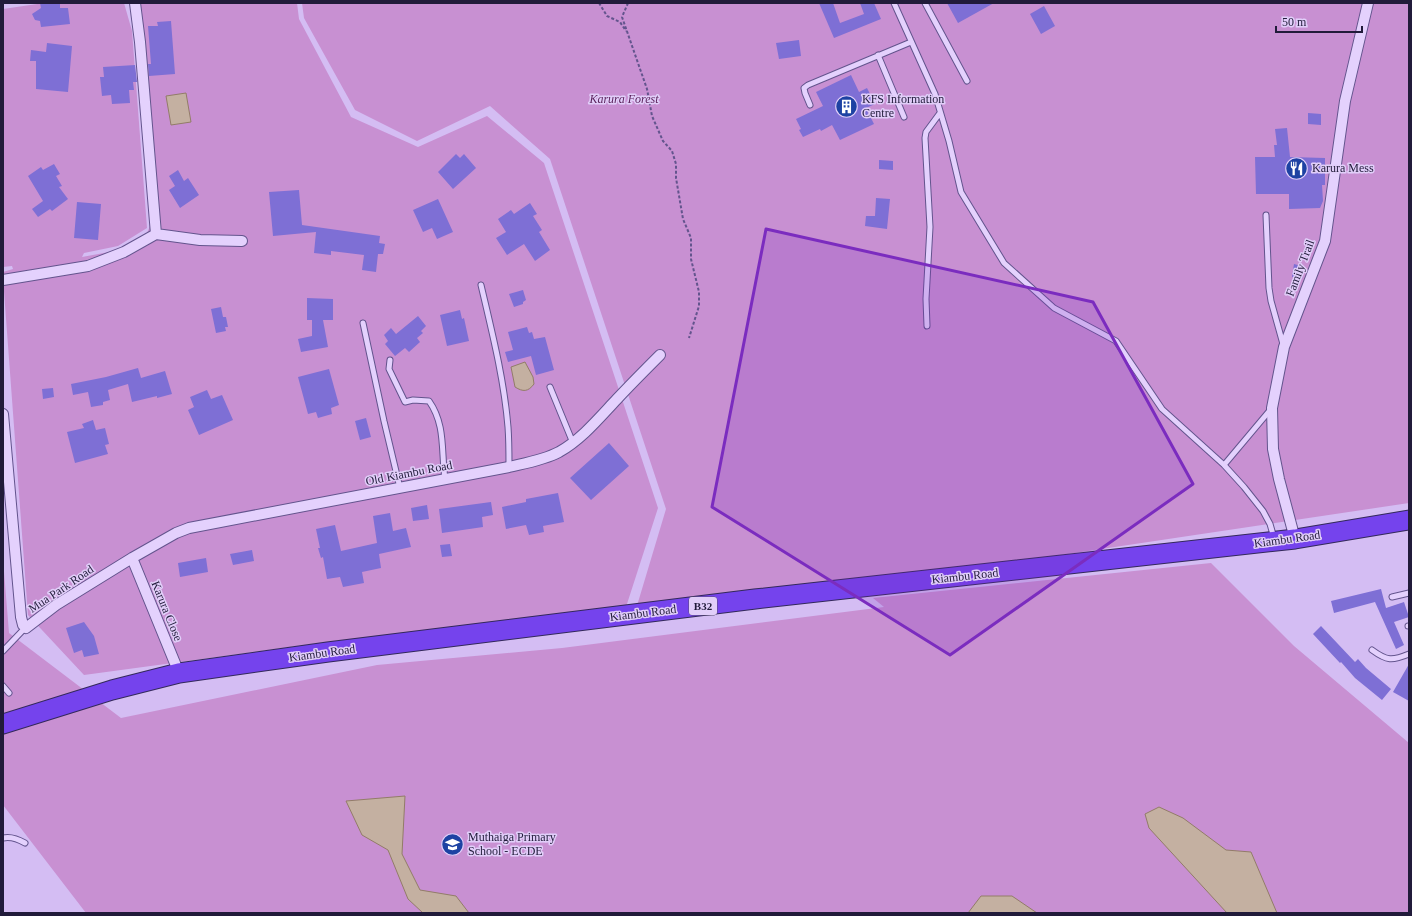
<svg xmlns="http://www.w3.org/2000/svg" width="1412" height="916" viewBox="0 0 1412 916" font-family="Georgia,serif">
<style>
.green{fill:#c890d2}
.water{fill:#c4b0a1;stroke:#927c68}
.building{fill:#7e6fd5}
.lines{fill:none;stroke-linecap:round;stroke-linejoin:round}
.lane-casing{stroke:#63548d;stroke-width:7}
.street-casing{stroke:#63548d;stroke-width:12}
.highway-casing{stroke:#33295a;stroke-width:21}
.path{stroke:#63548d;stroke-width:2;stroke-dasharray:3 2;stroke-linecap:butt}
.lane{stroke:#e4d1fd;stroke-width:5}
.street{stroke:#e4d1fd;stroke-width:10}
.highway{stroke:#7543ed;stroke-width:19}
.marked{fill:#7b2cbf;fill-opacity:0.2;stroke:#7b2cbf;stroke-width:3;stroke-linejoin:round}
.labels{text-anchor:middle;stroke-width:3;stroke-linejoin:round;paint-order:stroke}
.shield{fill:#e1cef9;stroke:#5b5173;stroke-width:1}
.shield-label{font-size:11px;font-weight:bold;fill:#211b3a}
.park-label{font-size:12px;font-style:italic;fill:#581f59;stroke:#e1cef9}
.poi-label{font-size:12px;fill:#211b3a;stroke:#e1cef9;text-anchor:start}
.street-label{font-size:12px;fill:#211b3a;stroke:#e1cef9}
</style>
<rect width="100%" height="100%" fill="#d4bdf3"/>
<path class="green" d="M44 3H124L132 31 147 228 118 246 84 253 82 257 120 250 147 233 150 226 135 34 131 12V3H297L299 19 351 117 418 147 487 116 544 163 658 508 626 607 327 642 84 675 28 615 3 278V272L13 269 12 266 3 267V9Z
M302 3H1409V503L633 619 666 509 550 159 490 106 417 141 355 110 304 18Z
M3 559 9 633 121 718 377 665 562 648 884 607 873 598 1211 563 1294 646 1409 743V913H86L3 805Z"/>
<path class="water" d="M186 93 191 122 171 125 166 96Z
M525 362 533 377 534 384C528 392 523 392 515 387L511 367Z
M405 796 402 854 420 890 456 896 469 913H423L408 899 388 850 362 835 346 801Z
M1159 807 1183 818 1226 850 1251 852 1277 913H1227L1149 828 1145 814Z
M981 896H1012L1037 913H968Z"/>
<path class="building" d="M40 3H60V8H68L70 24 41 27 40 21 35 20 32 14 41 8Z
M819 3H833L840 23 864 14 860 3H874L881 19 834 38Z
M947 3H994L958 23Z
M1044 6 1055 26 1041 34 1030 14Z
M171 21 175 74 149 76 148 64H151L148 26H158L157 22Z
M799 40 801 56 779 59 776 43Z
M47 43 72 46 68 92 36 89V61H30L31 50 46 52Z
M135 65 137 82H133L134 90H129L130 103 112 104 111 95 102 96 100 77H104L103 67Z
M851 75 859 92 867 88 875 104 866 108 874 124 840 140 832 125 821 131 820 129 803 137 799 130 801 129 796 119 823 106 816 92Z
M1308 113 1321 114V125L1308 124Z
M1287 128 1290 157 1325 158V185H1322L1323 201 1320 208 1289 209V194H1256L1255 157H1275L1274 145H1277L1275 129Z
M456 154 460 158 464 154 476 168 453 189 438 172Z
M879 160 893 161V170L879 169Z
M54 164 60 174 56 176 62 186 59 187 68 199 52 211 50 209 38 217 32 209 43 201 28 176 41 167 43 170Z
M178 170 184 181 188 178 199 195 180 208 169 190 175 186 169 176Z
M299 190 302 225 380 236 379 243 385 244 383 254H378L376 272 362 270 364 255 331 251V255L314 253 316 232 273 236 269 192Z
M876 198 890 199 887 229 865 226 866 216H875Z
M438 199 453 232 437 239 432 228 423 232 413 210Z
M77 202 101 204 98 240 74 238Z
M530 203 537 214 533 216 542 230 539 232 550 250 535 261 524 244 507 255 496 238 506 232 498 219 511 210 514 214Z
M1294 264 1305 267 1302 279 1292 277Z
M523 290 526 300 523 302V304L514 307 509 294Z
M307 298 333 299V320H323L328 347 301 352 298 339 312 336V320H307Z
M221 307 223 317H226L228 327H225L226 331 216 333 211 309Z
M460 310 462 319 464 318 469 341 447 346 440 315Z
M418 316 426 326 421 331 423 333 417 338 420 342 409 352 405 348 395 356 385 344 388 341 384 335 391 328 396 334Z
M527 327 529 333 532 332 534 339 545 337 554 370 536 375 531 356 508 362 505 352 513 350 508 332Z
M138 368 141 378 165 371 172 394 157 398V396L132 402 128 384 108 390 110 400 103 402V405L91 407 88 392 73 395 71 384 106 377Z
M329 369 339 405 331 408 332 414 318 418 316 412 308 414 298 377Z
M53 388 54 397 43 399 42 389Z
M207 390 211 399 222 395 233 420 199 435 188 410 194 407 190 397Z
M366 418 371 437 360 440 355 421Z
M93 420 96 430 105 428 109 444 105 445 108 454 75 463 67 432 84 428 82 424Z
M609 443 629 466 591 500 570 478Z
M558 493 564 522 543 526 544 532 529 535 526 525 506 529 502 507 526 502V499Z
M491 502 493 515 482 517 483 527 442 533 439 509Z
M427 505 429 519 413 521 411 508Z
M390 513 393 531 406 528 411 547 379 554 381 568 362 572 364 583 343 587 340 577 327 579 323 557 321 558 318 548H320L316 529 335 525 341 551 377 543 373 516Z
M450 544 452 556 442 557 440 545Z
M252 550 254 561 233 565 230 554Z
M206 558 208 572 180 577 178 563Z
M1381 589 1386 608 1404 602 1409 617 1394 622 1404 645 1396 649 1375 602 1334 613 1331 601Z
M84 622 94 636 99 654 84 657 82 650 74 653 66 628Z
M1321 626 1355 662 1358 659 1366 668 1391 689 1382 700 1355 678 1341 662 1340 663 1313 634Z
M1409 664V701L1393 692Z"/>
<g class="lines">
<defs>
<path id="lane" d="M894 3 935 94 949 141 961 192 1004 263 1054 308 1116 341 1162 409 1224 465 1244 487 1263 511 1270 524 1274 538
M925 3 967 81
M878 55 904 117
M810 105 805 93 804 88 808 85 911 42
M1266 215 1269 288 1271 301 1283 344
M481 285C492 332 504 379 508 427 509 440 509 454 509 467
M363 323 384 421 400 488
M927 326 926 299 930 227 925 138 926 132 940 113
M390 360 389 369 405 402 413 400 429 401C446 425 441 452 445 479
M550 387 573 443
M1224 465 1271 409
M1392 597 1409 593
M1408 626H1409
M1372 650C1387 661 1392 661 1409 654
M3 651 25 628
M3 686 9 693
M3 838C11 836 18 839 25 843"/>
<path id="street" d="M135 3 140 42 156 234
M3 280 88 266 124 252 156 234 200 240 242 241
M3 414 21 617 23 625 26 628 56 605 132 558 176 533 189 528 509 467C526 463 544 460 559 452 582 439 599 418 617 399 631 384 645 370 660 355
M1295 539 1279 479 1273 449 1272 408 1284 347 1325 241 1345 101 1368 3
M132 558 179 673"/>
<path id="highway" d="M3 724 112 690 179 673 328 652 755 599 1295 539 1409 520"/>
</defs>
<use href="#lane" class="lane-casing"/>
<use href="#street" class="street-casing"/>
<use href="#highway" class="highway-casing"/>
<path class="path" d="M599 3 607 16 620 22 626 31
M628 3 622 17 647 89 652 116 663 141 672 151 676 164V178L683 219 691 238V259L699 292V306L689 338"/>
<use href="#lane" class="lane"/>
<use href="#street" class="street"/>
<use href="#highway" class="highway"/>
</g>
<path class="marked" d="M766 229 1093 302 1193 484 950 655 712 507Z"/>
<defs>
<symbol id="building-disc" viewBox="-11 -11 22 22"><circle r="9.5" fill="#1d42a3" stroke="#e1cef9"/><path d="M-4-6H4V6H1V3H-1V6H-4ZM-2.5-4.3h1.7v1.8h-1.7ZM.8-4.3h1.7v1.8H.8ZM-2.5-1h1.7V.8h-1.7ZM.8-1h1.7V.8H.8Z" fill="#fff"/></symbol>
<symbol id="restaurant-disc" viewBox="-11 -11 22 22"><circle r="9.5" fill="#1d42a3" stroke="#e1cef9"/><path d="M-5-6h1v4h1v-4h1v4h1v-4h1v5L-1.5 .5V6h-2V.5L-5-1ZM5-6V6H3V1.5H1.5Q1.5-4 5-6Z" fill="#fff"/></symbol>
<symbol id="school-disc" viewBox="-11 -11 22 22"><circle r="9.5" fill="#1d42a3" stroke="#e1cef9"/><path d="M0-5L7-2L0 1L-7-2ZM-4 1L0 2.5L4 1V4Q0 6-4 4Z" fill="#fff"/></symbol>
</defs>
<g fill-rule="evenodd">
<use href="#building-disc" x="834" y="94" width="25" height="25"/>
<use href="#restaurant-disc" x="1284" y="156" width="25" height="25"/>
<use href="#school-disc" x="440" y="832" width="25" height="25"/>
</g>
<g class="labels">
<rect class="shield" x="689" y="597" width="28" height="18" rx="3"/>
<g class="shield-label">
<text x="703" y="610">B32</text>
</g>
<g class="park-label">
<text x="624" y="103">Karura Forest</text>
</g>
<g class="poi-label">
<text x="862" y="103">KFS Information<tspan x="862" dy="14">Centre</tspan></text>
<text x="1312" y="172">Karura Mess</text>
<text x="468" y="841">Muthaiga Primary<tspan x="468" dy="14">School - ECDE</tspan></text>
</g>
<g class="street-label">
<text transform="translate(1300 268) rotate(-69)" y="4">Family Trail</text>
<text transform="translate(409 473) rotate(-11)" y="4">Old Kiambu Road</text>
<text transform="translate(1287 539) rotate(-8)" y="4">Kiambu Road</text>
<text transform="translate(965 576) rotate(-6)" y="4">Kiambu Road</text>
<text transform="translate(61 589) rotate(-34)" y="4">Mua Park Road</text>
<text transform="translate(167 611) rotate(68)" y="4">Karura Close</text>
<text transform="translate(643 613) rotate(-7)" y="4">Kiambu Road</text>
<text transform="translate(322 653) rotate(-8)" y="4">Kiambu Road</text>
</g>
</g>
<rect width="1412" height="916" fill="none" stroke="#211b3a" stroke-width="8"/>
<path d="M1276 26v6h86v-6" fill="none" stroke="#211b3a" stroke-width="2"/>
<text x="1282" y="26" font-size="12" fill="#211b3a" stroke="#e1cef9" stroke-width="3" paint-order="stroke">50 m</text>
</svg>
